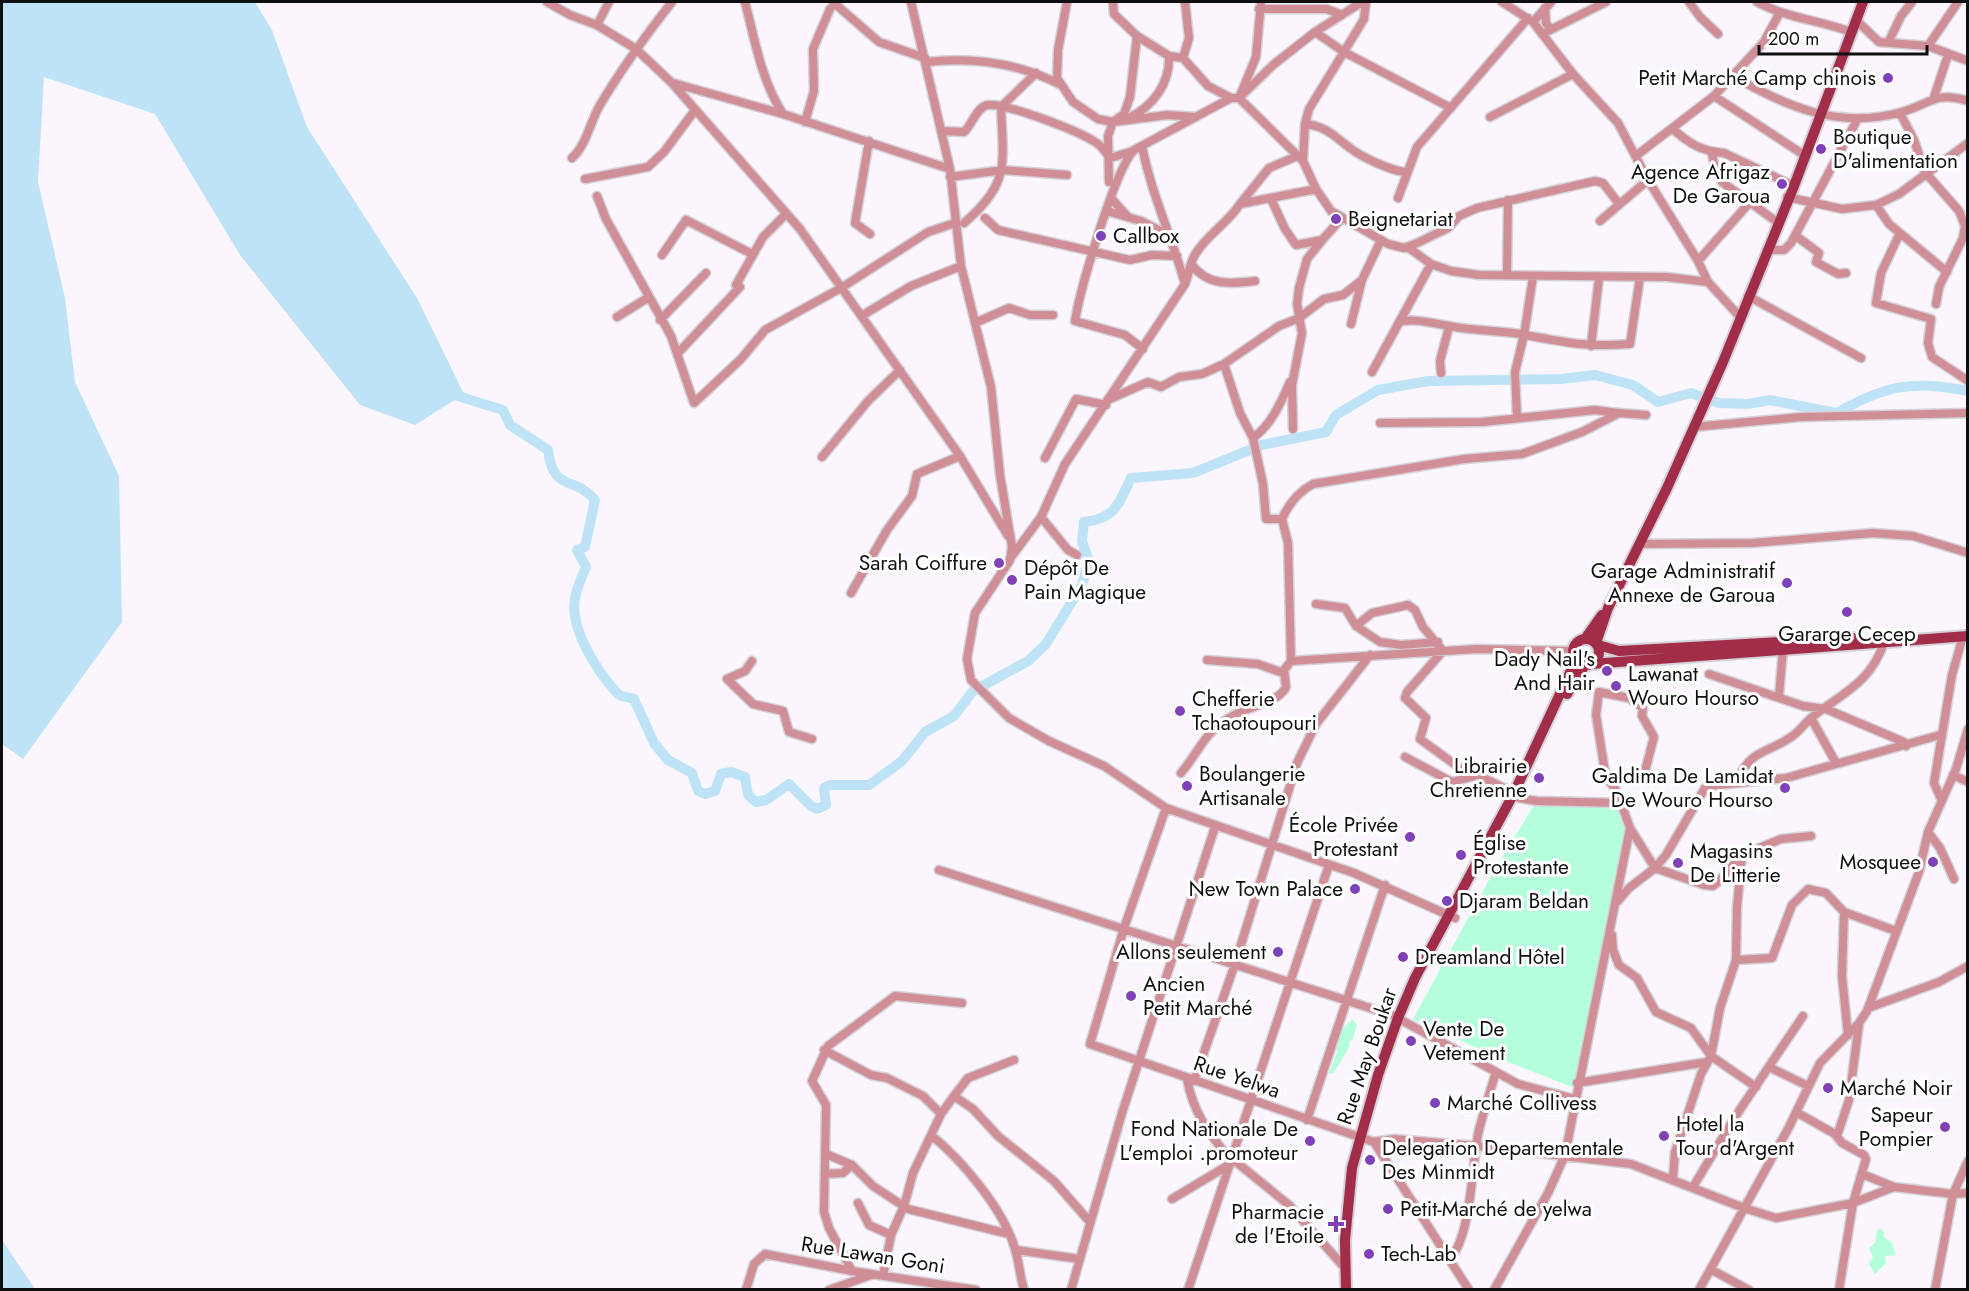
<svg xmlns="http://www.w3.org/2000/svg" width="1969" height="1291" viewBox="0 0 1969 1291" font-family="Jost,sans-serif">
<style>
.green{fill:#b4fedc}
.water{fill:#bee3f7}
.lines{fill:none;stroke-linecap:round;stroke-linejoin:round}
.river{stroke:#bee3f7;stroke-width:10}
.minor-casing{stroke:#d5d1d8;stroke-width:11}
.major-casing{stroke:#d5d1d8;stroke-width:14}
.minor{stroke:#d08f97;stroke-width:8}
.major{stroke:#a12d49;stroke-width:10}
.poi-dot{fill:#8041b6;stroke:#fff;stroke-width:2}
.labels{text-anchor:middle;stroke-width:6;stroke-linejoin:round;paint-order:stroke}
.poi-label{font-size:21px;fill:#100f11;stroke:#fff;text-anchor:start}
.street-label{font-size:21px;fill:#100f11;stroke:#fff}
</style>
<rect width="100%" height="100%" fill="#fbf6fe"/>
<path class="green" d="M1534 805 1616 806 1626 832 1574 1088 1503 1060 1413 1019 1495 869Z
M1353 1019 1357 1025 1353 1039 1349 1042 1350 1046 1333 1074 1329 1073 1338 1050H1334L1337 1033Z
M1881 1229 1885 1233 1883 1236 1892 1243 1896 1255 1885 1256 1886 1263 1875 1274 1868 1262 1873 1258 1869 1248 1875 1243 1877 1230Z"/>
<path class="water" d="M2 2H255L272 30 307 127 417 298 464 394 415 425 360 405 240 255 155 114 44 77 38 182 65 298 75 382 119 476 122 622 23 759 2 744Z
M2 1240 35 1289H2Z"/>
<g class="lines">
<path class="river" d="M448 393 503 410 510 425 548 450C553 493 574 475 595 500L585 547 577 550 586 567C582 577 577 587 575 598 569 628 597 671 617 693 620 697 629 697 634 699L654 743 668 760 692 773 698 791 705 794 715 791 721 774 731 772 745 777 748 795 756 802 766 800 789 784 811 806 817 809 826 805 824 788 830 785H869L902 761 925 732 954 716 973 691 1028 661 1046 644 1082 585 1089 561 1082 541 1084 522C1116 518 1118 505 1131 478L1193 473 1262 445 1326 432 1336 415 1378 390 1428 381 1561 379 1595 375 1633 385 1658 402 1691 393 1719 403 1747 404 1770 400 1837 413C1885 385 1913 380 1968 391"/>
<defs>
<path id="minor" d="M547 2 570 15 597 25 636 49 672 83 800 229 960 456 1008 536
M745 2C755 40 761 80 783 114
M833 2 879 42 925 58
M911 2 950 169 961 266 991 387 1000 475 1012 547 1010 560 975 613 967 659 971 680 1009 718 1049 741 1104 766 1166 808 1354 873 1455 918
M1067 2 1058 50 1057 78 1073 102 1098 119 1113 122 1167 115 1196 117
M1261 2 1256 57 1239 98 1303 161 1316 189 1331 211 1388 244 1404 248 1415 244 1448 228 1459 216 1477 208 1595 181 1603 183 1619 204
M1502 2 1533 22 1573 74 1618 123 1648 180 1698 261 1708 282 1740 317
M1689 2 1700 17 1718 34
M1757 2C1786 18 1819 20 1851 32
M1545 8 1546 23 1550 29
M1259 9H1327L1342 15
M1856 20 1879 42 1928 46 1968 61
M1533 22 1551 2
M597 25 609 2
M1315 32 1344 52 1451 108
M1542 34 1606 2
M1137 36 1169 56 1183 58
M1889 41 1901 16 1912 2
M1928 46 1958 2
M1183 58 1208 86 1231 98
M1183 58 1189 38 1185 2
M926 62C971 57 1018 63 1059 84
M1733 76C1785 106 1837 129 1898 113 1928 106 1934 90 1968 101
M673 83 783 114 950 169
M1714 96 1804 155
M1934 97 1948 55
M1900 113 1914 140 1925 172 1959 211 1965 226 1963 238 1939 287 1936 304
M1490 117 1573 74
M1129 118C1153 106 1170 84 1169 56
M805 122 814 91 813 49 830 9
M1305 124C1326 126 1334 136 1350 148 1361 157 1392 171 1405 172
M1674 130C1691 145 1702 151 1724 153L1794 186
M941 131 964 132C972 125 977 106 988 105 1007 103 1082 132 1098 144 1103 147 1106 154 1110 158L1133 151
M869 141 855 223 870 234
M1142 146C1151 193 1172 237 1185 284
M1712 154 1716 173 1722 182 1777 222
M1637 155 1714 96 1764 42 1779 14
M572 158C587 144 590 122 600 105 622 68 646 35 672 2
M1303 161 1305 124 1309 109 1364 19 1366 2
M950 177 1003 170 1067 175
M585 179 648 167 664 152 695 110
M1109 182 1108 136 1113 122 1124 114 1130 97 1137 36 1114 14 1113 2
M597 196 606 219 671 336 694 403 741 359 765 330 841 288 928 232 955 223
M1787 197 1842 209 1876 205 1899 194 1968 143
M1111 198 1127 216
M1398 198 1417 147 1528 18
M1271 199 1285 229 1296 245 1322 240 1342 218
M1240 204 1269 168 1295 157
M1876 205 1889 224 1947 272
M1107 211 1141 221 1172 237
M985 218 998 230 1130 260 1152 255 1177 256
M1600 221 1648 180
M964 223C1011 183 1003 163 1001 107L1036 73
M1900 233 1881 273 1876 303 1931 319 1928 343 1932 357 1968 381
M1796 236 1819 253 1816 262 1838 274 1846 273
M1405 248H1409L1431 264 1451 271 1479 275 1667 277 1708 282
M1767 250H1784L1791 243 1857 120
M662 255 686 220 752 254
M1698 261 1750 202
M1192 265C1208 286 1231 284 1255 281
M1507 274 1508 200
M736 285 763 237 786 214
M1748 296 1861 358
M863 315 911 286 961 266
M617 317 649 297
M660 320 706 273
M1399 322C1418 317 1441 326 1462 328 1483 331 1505 331 1526 335 1567 343 1587 347 1630 344L1640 277
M975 323 1009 308 1030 315H1053
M1351 324 1362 280 1381 240
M1591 346 1599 278
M1143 349 1125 335 1075 321C1080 290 1115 169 1134 150L1231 98H1239L1273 65 1315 32 1362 2
M678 353 740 287
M1224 364 1240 413 1253 438 1263 484 1266 519H1282L1288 543 1291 661
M1372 372 1431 264
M1441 373 1440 361 1449 327
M1110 399 1148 382 1161 387 1179 377 1202 374 1224 364 1279 326 1299 318 1324 299 1343 295 1362 280
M1517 418 1515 372 1524 335 1533 277
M1380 423 1483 422 1595 410 1618 413
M1694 427 1801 417 1968 413
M1293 429 1292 385 1302 333 1297 304 1299 288 1307 259 1324 238
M1253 438C1272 424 1281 402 1290 382
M822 457 868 401 900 370
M1045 458 1076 399 1106 405
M1041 517 1068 550 1077 555
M1282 519C1289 503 1298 492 1313 484L1464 459 1522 454 1582 432 1619 413 1646 415
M1640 544 1753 543 1873 533 1913 536 1968 553
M1012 556 1041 517 1065 464 1185 284C1189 274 1190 261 1196 253 1208 234 1228 223 1240 204L1316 189
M851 593 887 530 912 496 917 474 960 456
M1316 604 1345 608 1356 626 1380 642 1401 645 1438 642
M1356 626 1372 613 1408 605 1415 610 1423 627 1443 651 1407 692 1405 698 1426 718 1420 739 1472 777
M1207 660 1258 664 1283 673
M752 661 745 671 727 679 753 704 783 711 789 732 812 739
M1709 674 1803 706 1826 709 1904 742 1906 746
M1779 696 1783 649
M1811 718 1836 763
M1405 757 1452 782 1478 775 1514 793
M1181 773C1202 748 1204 730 1238 713 1252 706 1279 702 1286 687L1284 670 1291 661 1476 649 1573 651
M1953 775 1968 782
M1612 783 1644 775 1654 737 1642 716 1643 708 1629 698 1599 692 1596 715 1606 778 1615 788 1621 803
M1736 783C1751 748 1765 755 1791 737 1799 732 1804 724 1811 718 1843 692 1869 685 1884 643
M1519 798 1537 801 1621 803 1630 828 1655 868 1704 885 1713 886 1719 881 1742 855 1781 839 1811 836
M1942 801 1934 783 1952 675 1963 636
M1166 808 1124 928 1090 1044 1374 1142
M1928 832 1940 848 1954 879
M939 870 1392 1015 1518 1084 1575 1099
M1618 901 1629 888 1655 868 1666 855 1705 788 1709 786 1786 778 1940 735
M1844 912 1842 976 1848 1035
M1612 935 1613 950 1619 965 1637 978 1656 1012 1691 1028 1711 1056 1756 1087
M1736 960 1772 958 1792 905 1808 889 1826 893 1844 912 1896 931
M1868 1008 1939 982 1968 966
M824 1050 871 1075 887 1078 923 1096 941 1114 913 1173 904 1206 891 1235 883 1276
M1014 1060 968 1078 954 1096 973 1109 998 1136 1054 1181 1089 1221
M1769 1067 1808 1086
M1187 1079C1193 1112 1209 1134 1230 1159
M1194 1081 1235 964 1297 763 1316 724 1370 655
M1577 1083 1707 1062
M1796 1112 1835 1134 1842 1143 1864 1155 1866 1159 1853 1203 1839 1290
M941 1114 954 1096
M1307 1120 1385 885
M931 1135C962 1160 1004 1210 1015 1249 1019 1262 1020 1276 1024 1290
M1837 1136 1849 1100 1859 1024
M1374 1142 1394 1139 1477 1146 1631 1164 1744 1208 1776 1218 1853 1203 1894 1187 1953 1194 1968 1193
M1374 1142 1469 1290
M826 1154 852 1165 873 1186 908 1209 1009 1234
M1230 1157 1289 1205 1344 1267
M825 1174 843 1173 852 1165
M1862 1174 1894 1187
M1673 1178 1675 1152 1701 1074 1711 1056 1720 1008 1736 960 1737 907 1742 855
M1693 1187 1735 1117 1803 1016
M1172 1199 1227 1166
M858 1203 869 1225 891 1235
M1016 1250 1079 1259
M1450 1259C1471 1236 1472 1166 1478 1134 1483 1113 1490 1092 1496 1072
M1712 1270 1749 1290
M852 1271 829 1228 824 1212 826 1105 812 1081 828 1046 895 996 962 1003
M746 1290 754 1264 765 1254 852 1271 976 1290
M829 1290 871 1275
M1071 1290 1122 1113 1215 827
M1188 1290 1329 865
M1494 1290 1548 1193 1565 1155 1630 828
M1699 1290 1788 1129 1820 1063 1859 1023 1867 1011 1919 872 1928 832 1956 769 1968 729
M1935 1290 1953 1194 1968 1161"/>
<path id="major" d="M1585 639 1602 615
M1573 652a13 13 0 1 1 26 0a13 13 0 1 1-26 0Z
M1596 643 1608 608 1667 488 1723 362 1794 186 1863 2
M1598 645 1619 651 1853 638
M1591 664 1968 636
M1567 694 1585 665
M1346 1290 1345 1240 1352 1168 1378 1075 1398 1018 1415 978 1514 793 1572 668 1574 656"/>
</defs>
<use href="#minor" class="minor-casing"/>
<use href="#major" class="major-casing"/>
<use href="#minor" class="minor"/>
<use href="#major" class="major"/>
</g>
<g class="poi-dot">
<circle cx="1888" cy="78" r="6"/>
<circle cx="1821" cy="149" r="6"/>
<circle cx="1782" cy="184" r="6"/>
<circle cx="1336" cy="219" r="6"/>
<circle cx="1101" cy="236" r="6"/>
<circle cx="999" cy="563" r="6"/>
<circle cx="1012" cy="580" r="6"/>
<circle cx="1787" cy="583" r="6"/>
<circle cx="1847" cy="612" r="6"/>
<circle cx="1607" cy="671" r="6"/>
<circle cx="1616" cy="686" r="6"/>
<circle cx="1180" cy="711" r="6"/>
<circle cx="1539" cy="778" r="6"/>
<circle cx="1187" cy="786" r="6"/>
<circle cx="1785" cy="788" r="6"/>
<circle cx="1410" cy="837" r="6"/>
<circle cx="1461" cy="855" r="6"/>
<circle cx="1933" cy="862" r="6"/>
<circle cx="1678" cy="863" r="6"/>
<circle cx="1355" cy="889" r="6"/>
<circle cx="1447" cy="901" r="6"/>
<circle cx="1278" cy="952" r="6"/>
<circle cx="1403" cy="957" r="6"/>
<circle cx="1131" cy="996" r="6"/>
<circle cx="1411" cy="1041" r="6"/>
<circle cx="1828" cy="1088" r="6"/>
<circle cx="1435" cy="1103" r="6"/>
<circle cx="1945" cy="1127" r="6"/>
<circle cx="1664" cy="1136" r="6"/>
<circle cx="1310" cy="1141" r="6"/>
<circle cx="1370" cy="1160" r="6"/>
<circle cx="1388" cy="1209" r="6"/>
<path d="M1333 1215h6v6h6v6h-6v6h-6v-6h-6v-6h6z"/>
<circle cx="1369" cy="1254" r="6"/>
</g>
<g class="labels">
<g class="poi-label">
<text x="1876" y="85" text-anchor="end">Petit Marché Camp chinois</text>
<text x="1833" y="144">Boutique<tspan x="1833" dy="24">D'alimentation</tspan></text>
<text x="1770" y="179" text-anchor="end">Agence Afrigaz<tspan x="1770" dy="24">De Garoua</tspan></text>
<text x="1348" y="226">Beignetariat</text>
<text x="1113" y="243">Callbox</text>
<text x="987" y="570" text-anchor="end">Sarah Coiffure</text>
<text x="1024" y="575">Dépôt De<tspan x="1024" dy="24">Pain Magique</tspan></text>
<text x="1775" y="578" text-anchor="end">Garage Administratif<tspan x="1775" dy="24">Annexe de Garoua</tspan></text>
<text x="1847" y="641" text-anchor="middle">Gararge Cecep</text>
<text x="1595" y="666" text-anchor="end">Dady Nail's<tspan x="1595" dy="24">And Hair</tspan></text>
<text x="1628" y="681">Lawanat<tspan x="1628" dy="24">Wouro Hourso</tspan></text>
<text x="1192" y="706">Chefferie<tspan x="1192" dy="24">Tchaotoupouri</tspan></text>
<text x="1527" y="773" text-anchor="end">Librairie<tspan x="1527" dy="24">Chretienne</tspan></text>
<text x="1199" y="781">Boulangerie<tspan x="1199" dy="24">Artisanale</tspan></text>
<text x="1773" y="783" text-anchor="end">Galdima De Lamidat<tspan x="1773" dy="24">De Wouro Hourso</tspan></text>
<text x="1398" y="832" text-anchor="end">École Privée<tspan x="1398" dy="24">Protestant</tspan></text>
<text x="1473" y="850">Église<tspan x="1473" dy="24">Protestante</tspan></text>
<text x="1690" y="858">Magasins<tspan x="1690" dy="24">De Litterie</tspan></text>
<text x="1921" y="869" text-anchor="end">Mosquee</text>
<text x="1343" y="896" text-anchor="end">New Town Palace</text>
<text x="1459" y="908">Djaram Beldan</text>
<text x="1266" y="959" text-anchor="end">Allons seulement</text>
<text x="1415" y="964">Dreamland Hôtel</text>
<text x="1143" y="991">Ancien<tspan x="1143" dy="24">Petit Marché</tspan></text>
<text x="1423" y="1036">Vente De<tspan x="1423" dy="24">Vetement</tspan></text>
<text x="1840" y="1095">Marché Noir</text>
<text x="1447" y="1110">Marché Collivess</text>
<text x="1933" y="1122" text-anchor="end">Sapeur<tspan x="1933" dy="24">Pompier</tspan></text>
<text x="1676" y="1131">Hotel la<tspan x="1676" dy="24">Tour d'Argent</tspan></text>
<text x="1298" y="1136" text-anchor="end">Fond Nationale De<tspan x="1298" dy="24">L'emploi .promoteur</tspan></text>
<text x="1382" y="1155">Delegation Departementale<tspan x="1382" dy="24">Des Minmidt</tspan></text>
<text x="1400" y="1216">Petit-Marché de yelwa</text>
<text x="1324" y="1219" text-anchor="end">Pharmacie<tspan x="1324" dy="24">de l'Etoile</tspan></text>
<text x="1381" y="1261">Tech-Lab</text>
</g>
<g class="street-label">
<text transform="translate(1367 1056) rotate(-71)" y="7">Rue May Boukar</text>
<text transform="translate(1237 1077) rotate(19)" y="7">Rue Yelwa</text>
<text transform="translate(873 1255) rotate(9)" y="7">Rue Lawan Goni</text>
</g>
</g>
<rect width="1969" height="1291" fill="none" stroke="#100f11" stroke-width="6"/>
<path d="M1759 45v9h168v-9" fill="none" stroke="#100f11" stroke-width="3"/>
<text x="1768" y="45" font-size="18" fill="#100f11" stroke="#ffffff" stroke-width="4.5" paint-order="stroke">200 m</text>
</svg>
